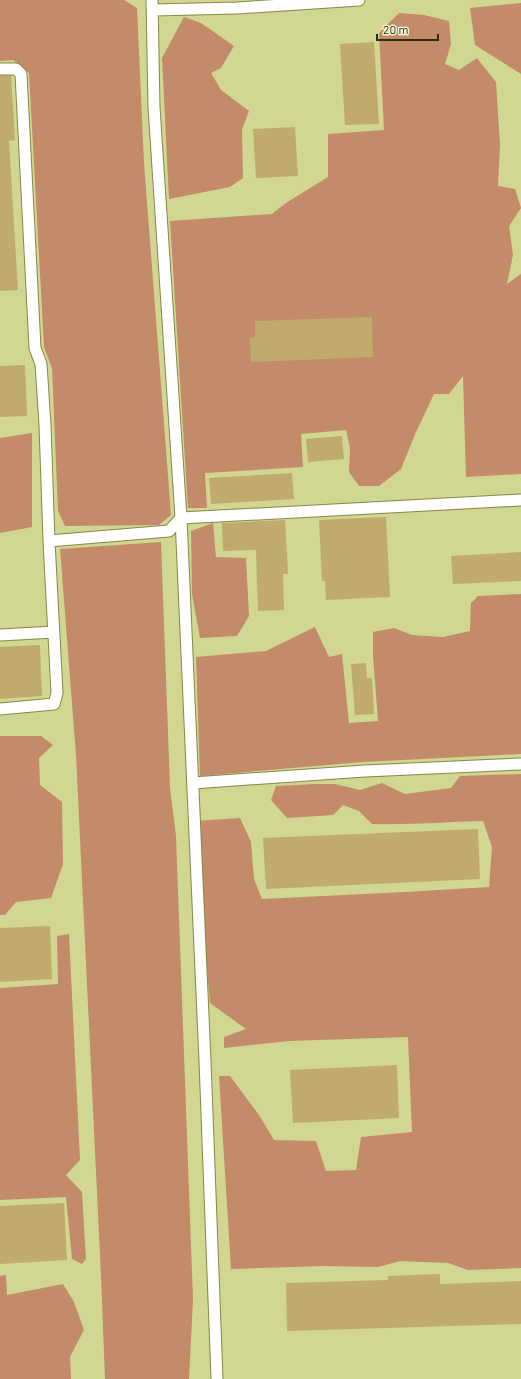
<svg xmlns="http://www.w3.org/2000/svg" width="521" height="1379" viewBox="0 0 521 1379" font-family="Barlow,sans-serif">
<style>
.forest{fill:#c38b69}
.building{fill:#c0ab6d}
.lines{fill:none;stroke-linecap:round;stroke-linejoin:round}
.service-casing{stroke:#858846;stroke-width:13}
.service{stroke:#fff;stroke-width:11}
</style>
<rect width="100%" height="100%" fill="#d1d691"/>
<path class="forest" d="M0 0H124L137 8 144 163 171 515 159 525 65 526 58 511 52 368 44 347 29 73 13 60 0 61Z
M521 3V74L475 45 470 8Z
M399 13 424 15 449 21 451 44 445 64 459 70 477 58 496 82 500 144 498 186 515 189 521 208 509 226 513 255 507 284 521 274V474L466 477 463 376 449 394H434L416 432 401 469 379 486H359L349 472 350 448 346 430 301 434 303 467 205 473 207 508H188L170 221 272 214 286 203 328 177V134L384 130 379 33Z
M184 17 201 23 234 46 221 68 211 73 221 90 249 111 242 130 243 178 230 187 169 199 162 58Z
M32 433V527L0 533V438Z
M213 523 216 557 246 558 249 616 237 636 200 638 192 594 191 531Z
M161 542 170 788 176 836 193 1300 189 1379H105L101 1276 76 755 60 549Z
M521 594V754L363 762 200 776 196 657 266 651 315 627 329 657 342 654 349 723 378 721 373 656V632L394 628 412 635 443 637 470 631 471 603 478 596Z
M0 736H41L53 745 39 758 40 785 62 802 63 864 51 898 16 902 5 915H0Z
M521 774V1268L468 1270 448 1263 400 1261 378 1267 323 1266 231 1269 219 1076H230L259 1115 274 1140 316 1141 326 1171 356 1170 361 1137 412 1132 408 1037 289 1041 224 1048V1037L246 1029 210 1003 194 821 240 818 251 842 254 879 262 899 405 892 489 887 492 847 483 821C446 822 409 825 372 824L359 811 343 805 333 815 287 818 271 800 276 786 316 784H335L360 790 382 783 405 794 451 788 460 776Z
M69 934 80 1160 66 1175 82 1192 86 1259 82 1264 72 1259 66 1197 0 1200V988L58 984 57 936Z
M6 1275 7 1295 63 1284 74 1302 84 1330 70 1357 71 1379H0V1276Z"/>
<path class="building" d="M374 42 379 124 345 125 340 44Z
M11 74 15 140 9 141 18 290 0 291V75Z
M295 127 298 176 256 178 253 129Z
M372 317 373 357 251 362 250 338 255 337V321Z
M25 365 27 416 0 417V366Z
M342 436 344 459 308 462 306 439Z
M292 473 294 499 211 504 209 478Z
M386 517 390 597 326 600 325 581H322L319 520Z
M285 520 288 574H283L284 610 258 611 256 550 223 551 222 523Z
M521 552V581L453 584 451 556Z
M40 645 42 696 0 699V647Z
M366 663 367 678H372L374 714 355 715 351 664Z
M478 829 480 879 266 889 263 838Z
M50 926 52 979 0 982V928Z
M397 1065 399 1118 293 1123 290 1070Z
M64 1203 67 1260 0 1264V1206Z
M440 1274V1284L521 1281V1324L287 1331 286 1283 388 1280V1276Z"/>
<g class="lines">
<defs>
<path id="service" d="M152 0 154 107 181 518 521 500
M153 10 237 8 359 0
M0 69H16L21 74 35 348 41 364 45 425 49 541 169 531 181 518 205 1061 217 1379
M0 635 54 632
M0 709 54 704 57 693 49 541
M193 783 365 771 521 764"/>
</defs>
<use href="#service" class="service-casing"/>
<use href="#service" class="service"/>
</g>
<path d="M377 34v6h61v-6" fill="none" stroke="#2c2e12" stroke-width="2"/>
<text x="383" y="34" font-size="12" fill="#2c2e12" stroke="#f0f4d2" stroke-width="3" paint-order="stroke">20 m</text>
</svg>
